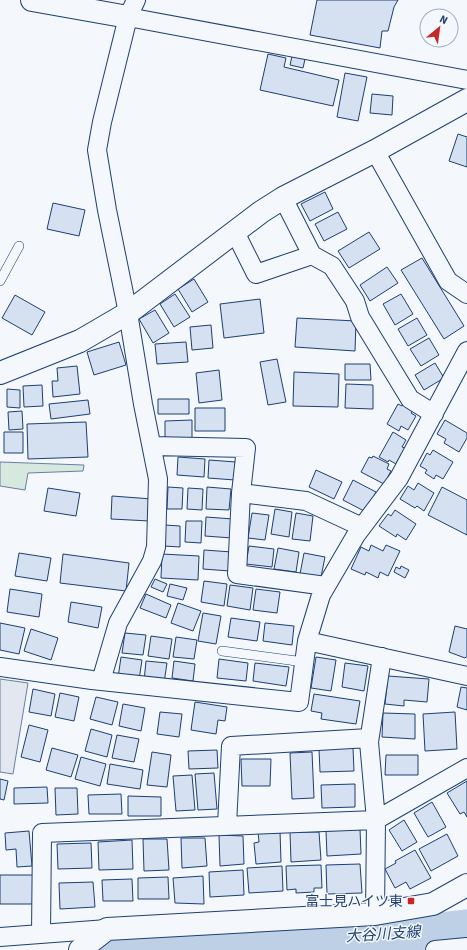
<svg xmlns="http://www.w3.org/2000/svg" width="467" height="950" viewBox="0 0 467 950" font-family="'Source Sans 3','Noto Sans JP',sans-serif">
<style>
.green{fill:#d7e8df;stroke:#687fa3}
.parking{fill:#e3e8f0;stroke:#687fa3}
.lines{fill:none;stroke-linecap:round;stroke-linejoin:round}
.river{stroke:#bed0e5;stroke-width:35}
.building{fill:#d5e0f0;stroke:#1d3f73}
.service-casing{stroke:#1d3f73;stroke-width:10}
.minor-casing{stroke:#1d3f73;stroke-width:20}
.tertiary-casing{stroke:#1d3f73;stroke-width:24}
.service{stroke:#f4f7fb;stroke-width:9}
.minor{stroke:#f4f7fb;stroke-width:18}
.tertiary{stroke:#f4f7fb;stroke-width:22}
.poi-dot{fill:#c62828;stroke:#f4f7fb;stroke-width:1.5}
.labels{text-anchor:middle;stroke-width:3;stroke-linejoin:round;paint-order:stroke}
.poi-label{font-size:14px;fill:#1d3f73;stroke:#f4f7fb;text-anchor:end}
.water-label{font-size:15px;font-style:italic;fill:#1d3f73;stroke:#f4f7fb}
</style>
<rect width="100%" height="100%" fill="#f4f7fb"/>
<path class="green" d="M0 462 84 465 83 471 28 473 25 490 0 486Z"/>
<path class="parking" d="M0 679 28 683 13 774 0 772Z"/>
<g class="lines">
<path class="river" d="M108 950 416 933 467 927"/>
</g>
<path class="building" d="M317 0H398L394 7 388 31H382L380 48 310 35Z
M268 54 286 58 284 67 339 80 333 106 260 90Z
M292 56 305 59 303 68 290 65Z
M345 73 367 77 358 121 337 117Z
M372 94 393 96 392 115 370 113Z
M458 134 467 137V167L449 161Z
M325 192 333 209 310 221 301 204Z
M53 203 85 210 79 236 47 229Z
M338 212 347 229 324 241 315 224Z
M369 232 380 249 349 268 338 251Z
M422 258 464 326 444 339 401 270Z
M387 267 398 283 370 301 360 285Z
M194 279 208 302 192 312 178 289Z
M175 294 190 317 174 327 160 304Z
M401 294 413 314 395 325 383 304Z
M15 295 45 312 32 335 2 318Z
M260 299 264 333 224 338 220 304Z
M155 310 169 333 153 343 139 319Z
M297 318 356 321 355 351 295 347Z
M417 318 427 335 408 346 398 329Z
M211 325 213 348 192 350 190 327Z
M429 338 439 355 421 366 410 349Z
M119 342 126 365 94 375 87 352Z
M186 342 188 362 157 364 155 344Z
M277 359 286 402 268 405 260 362Z
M435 363 444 378 424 390 415 375Z
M345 364H370L371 380H345Z
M77 366 80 394 53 397 52 381H58L57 368Z
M219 370 222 400 199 403 196 373Z
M294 372 339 374 338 407 293 406Z
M346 384 373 385V409L345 408Z
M42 385 43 406 24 407 23 386Z
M7 389 20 390V408L7 407Z
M158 399H189V414H158Z
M88 400 90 414 51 419 49 404Z
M404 403 414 409 411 413 416 416 408 430 401 426 399 431 387 424 398 404 402 406Z
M195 408H225V431H195Z
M22 411 23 429 9 430 8 412Z
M192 420V439H165V421Z
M445 420 467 433V438L459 452 444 443 446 439 437 434Z
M86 422 88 457 28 459 27 424Z
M4 432H23V453H4Z
M393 432 406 440 402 447 405 448 396 464 389 460 388 462 379 457Z
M433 450 453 462 443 479 436 475 434 479 425 473 427 470 420 466 427 453 430 455Z
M373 456 389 464 387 469 391 471 384 484 361 472 369 457 372 458Z
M178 457 205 459 204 477 177 475Z
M209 460 236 462 235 480 208 478Z
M316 470 342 482 334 499 309 487Z
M353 480 376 492 366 512 343 500Z
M418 483 434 493 424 511 417 506 415 508 400 499 408 486 414 490Z
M168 487 183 488 182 509H167Z
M207 487 231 489 229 510 206 509Z
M442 487 467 500V535L428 515Z
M48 488 80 493 76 516 44 511Z
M188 488 203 489 202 510 187 509Z
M112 496 152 499 150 521 111 519Z
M275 509 292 512 289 537 271 534Z
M395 510 416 524 406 540 397 534 396 537 379 526 388 514 391 516Z
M252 513 269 515 265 540 248 538Z
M296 513 313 516 310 541 292 539Z
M206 517 233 519 232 538 205 536Z
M186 521H202L201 543 185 542Z
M165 525 180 526V547L164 546Z
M371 545 383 551 386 545 400 551 388 576 380 572 378 578 366 572 365 575 351 569 361 547 369 551Z
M249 546 274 549 272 567 246 564Z
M278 548 299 552 296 572 274 569Z
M204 550 232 552 230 571 203 569Z
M19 553 51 558 47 581 15 576Z
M304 553 325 557 321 577 300 574Z
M63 554 129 563 126 591 60 583Z
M162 554 199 556 198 580 161 578Z
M401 566 409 570 405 578 394 572 396 567 400 569Z
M155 579 167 584 163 592 151 587Z
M204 581 227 584 224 606 201 602Z
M170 584 187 588 183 600 167 596Z
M230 585 253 588 250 610 227 606Z
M10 589 42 594 39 617 7 612Z
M256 589 280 592 277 613 253 610Z
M146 594 171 605 166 618 140 608Z
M71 602 102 607 98 628 68 622Z
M178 603 201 611 193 631 171 623Z
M203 613 221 616 216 644 198 641Z
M231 618 260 622 257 641 228 637Z
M0 623 25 628 19 654 0 650Z
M265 623 294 626 292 645 263 641Z
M455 626 467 629V657H466L465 658 449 652Z
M31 629 58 638 51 660 24 651Z
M125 633 146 635 143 655 122 653Z
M151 636 172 639 169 659 148 656Z
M176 637 197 640 194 659 173 657Z
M121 657 142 660 139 680 118 678Z
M316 657 336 660 331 691 311 688Z
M219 659 248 663 246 681 217 678Z
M146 661 167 663 164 683 144 681Z
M174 661 195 664 193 681 172 678Z
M255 663 289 667 286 686 253 681Z
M345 663 368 666 364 691 342 687Z
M388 676 429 679 427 702 404 700V706L385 704Z
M461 687 467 688V710L457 707Z
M33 689 55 694 51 716 29 712Z
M60 693 79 697 74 721 55 717Z
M314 694 360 701 356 724 321 719 322 713 311 711Z
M96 697 118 702 112 725 90 719Z
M195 702 227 707 225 721 218 720 216 734 191 730Z
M123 704 145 708 141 731 119 726Z
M160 712 182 714 179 737 157 734Z
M455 712 457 749 425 751 423 714Z
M383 713 415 714V739L382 737Z
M29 725 48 730 40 762 21 757Z
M91 729 112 735 107 757 85 751Z
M117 735 139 739 134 762 112 758Z
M52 748 78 755 71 777 46 770Z
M353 748 354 771 320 772 319 749Z
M217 750 218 768 189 769 188 751Z
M152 752 171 755 167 787 147 785Z
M312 752 314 798 292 799 290 753Z
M386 755H418V775H385Z
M81 757 106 764 100 786 75 779Z
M241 759H271L270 786H242Z
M110 764 143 770 140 789 107 784Z
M214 773 217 809 198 810 195 774Z
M192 775 195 810 176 811 173 776Z
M0 779 8 781 4 800 0 799Z
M467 781V817L464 812 460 814 447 793Z
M355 784V807L322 808 321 785Z
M47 787 48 803 14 804V788Z
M55 788H77L78 814 56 815Z
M121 794 122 814H89L88 795Z
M128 796 161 797V816H128Z
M432 802 446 827 428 837 414 813Z
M404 820 417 842 402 851 389 830Z
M360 829 361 854 327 856 326 831Z
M29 831 32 866 17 867 16 849 6 850 5 833Z
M280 831 281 862 256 864 254 843 259 842 258 832Z
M290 832H319L321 860 291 862Z
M447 834 458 856 431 871 419 849Z
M219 835 243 836 244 864 220 866Z
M181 838H205L207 866 182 868Z
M143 839H167L169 870 144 871Z
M132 840 133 869 99 870 98 842Z
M91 843 92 868 58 869 57 844Z
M415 850 431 878 410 889 406 882 395 888 385 869 396 863 395 861Z
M360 864 362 893 327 894 326 865Z
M321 865 322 888H314V892L296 893V889L287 890 286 866Z
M282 866 283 891 249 893 247 868Z
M243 870 244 895 210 897 209 872Z
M0 875H33L34 904H0Z
M203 876 204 904 175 903 173 878Z
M168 877 169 899H138V878Z
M132 879 133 901H103L102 880Z
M93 882 95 907 60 909 59 883Z"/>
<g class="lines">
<defs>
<path id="service" d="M0 281 19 246
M222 651 304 662"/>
<path id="minor" d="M128 17 467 80
M375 151 448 281 467 294
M283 198 312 255 332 266 355 301 360 317 410 399 434 414
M235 232 256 274 312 255
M152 446 246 448 241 493
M326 586 237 574 241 493 306 501 362 527
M307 641 467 676
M0 667 92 680 299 702 307 641 321 595 356 535 399 478 467 351
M101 681 118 623 152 561 156 547 158 479 143 404 128 313 107 210 97 150 102 122 128 17 136 0
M227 825 231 746 369 738
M375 914 376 820 369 742 382 657
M41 934 42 833 376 820 467 768
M0 937 107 929
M435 950 467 947"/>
<path id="tertiary" d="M32 0 128 17
M0 373 80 341 128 313 261 212 283 198 375 151 467 100
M80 950 107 929 375 914 433 904 467 885"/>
</defs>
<use href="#service" class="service-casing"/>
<use href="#minor" class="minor-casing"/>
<use href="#tertiary" class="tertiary-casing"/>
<use href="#service" class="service"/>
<use href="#minor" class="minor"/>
<use href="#tertiary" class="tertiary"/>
</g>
<rect class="poi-dot" x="407" y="897" width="8" height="8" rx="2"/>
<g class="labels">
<g class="poi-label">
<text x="403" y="906">富士見ハイツ東</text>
</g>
<g class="water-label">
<text transform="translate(383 934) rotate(-4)" y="5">大谷川支線</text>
</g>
</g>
<g transform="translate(439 28) rotate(29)"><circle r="19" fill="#f4f7fb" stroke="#9eadc5"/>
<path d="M0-3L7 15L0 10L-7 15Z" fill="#c62828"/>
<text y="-6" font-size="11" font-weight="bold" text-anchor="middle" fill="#1d3f73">N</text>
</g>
</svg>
